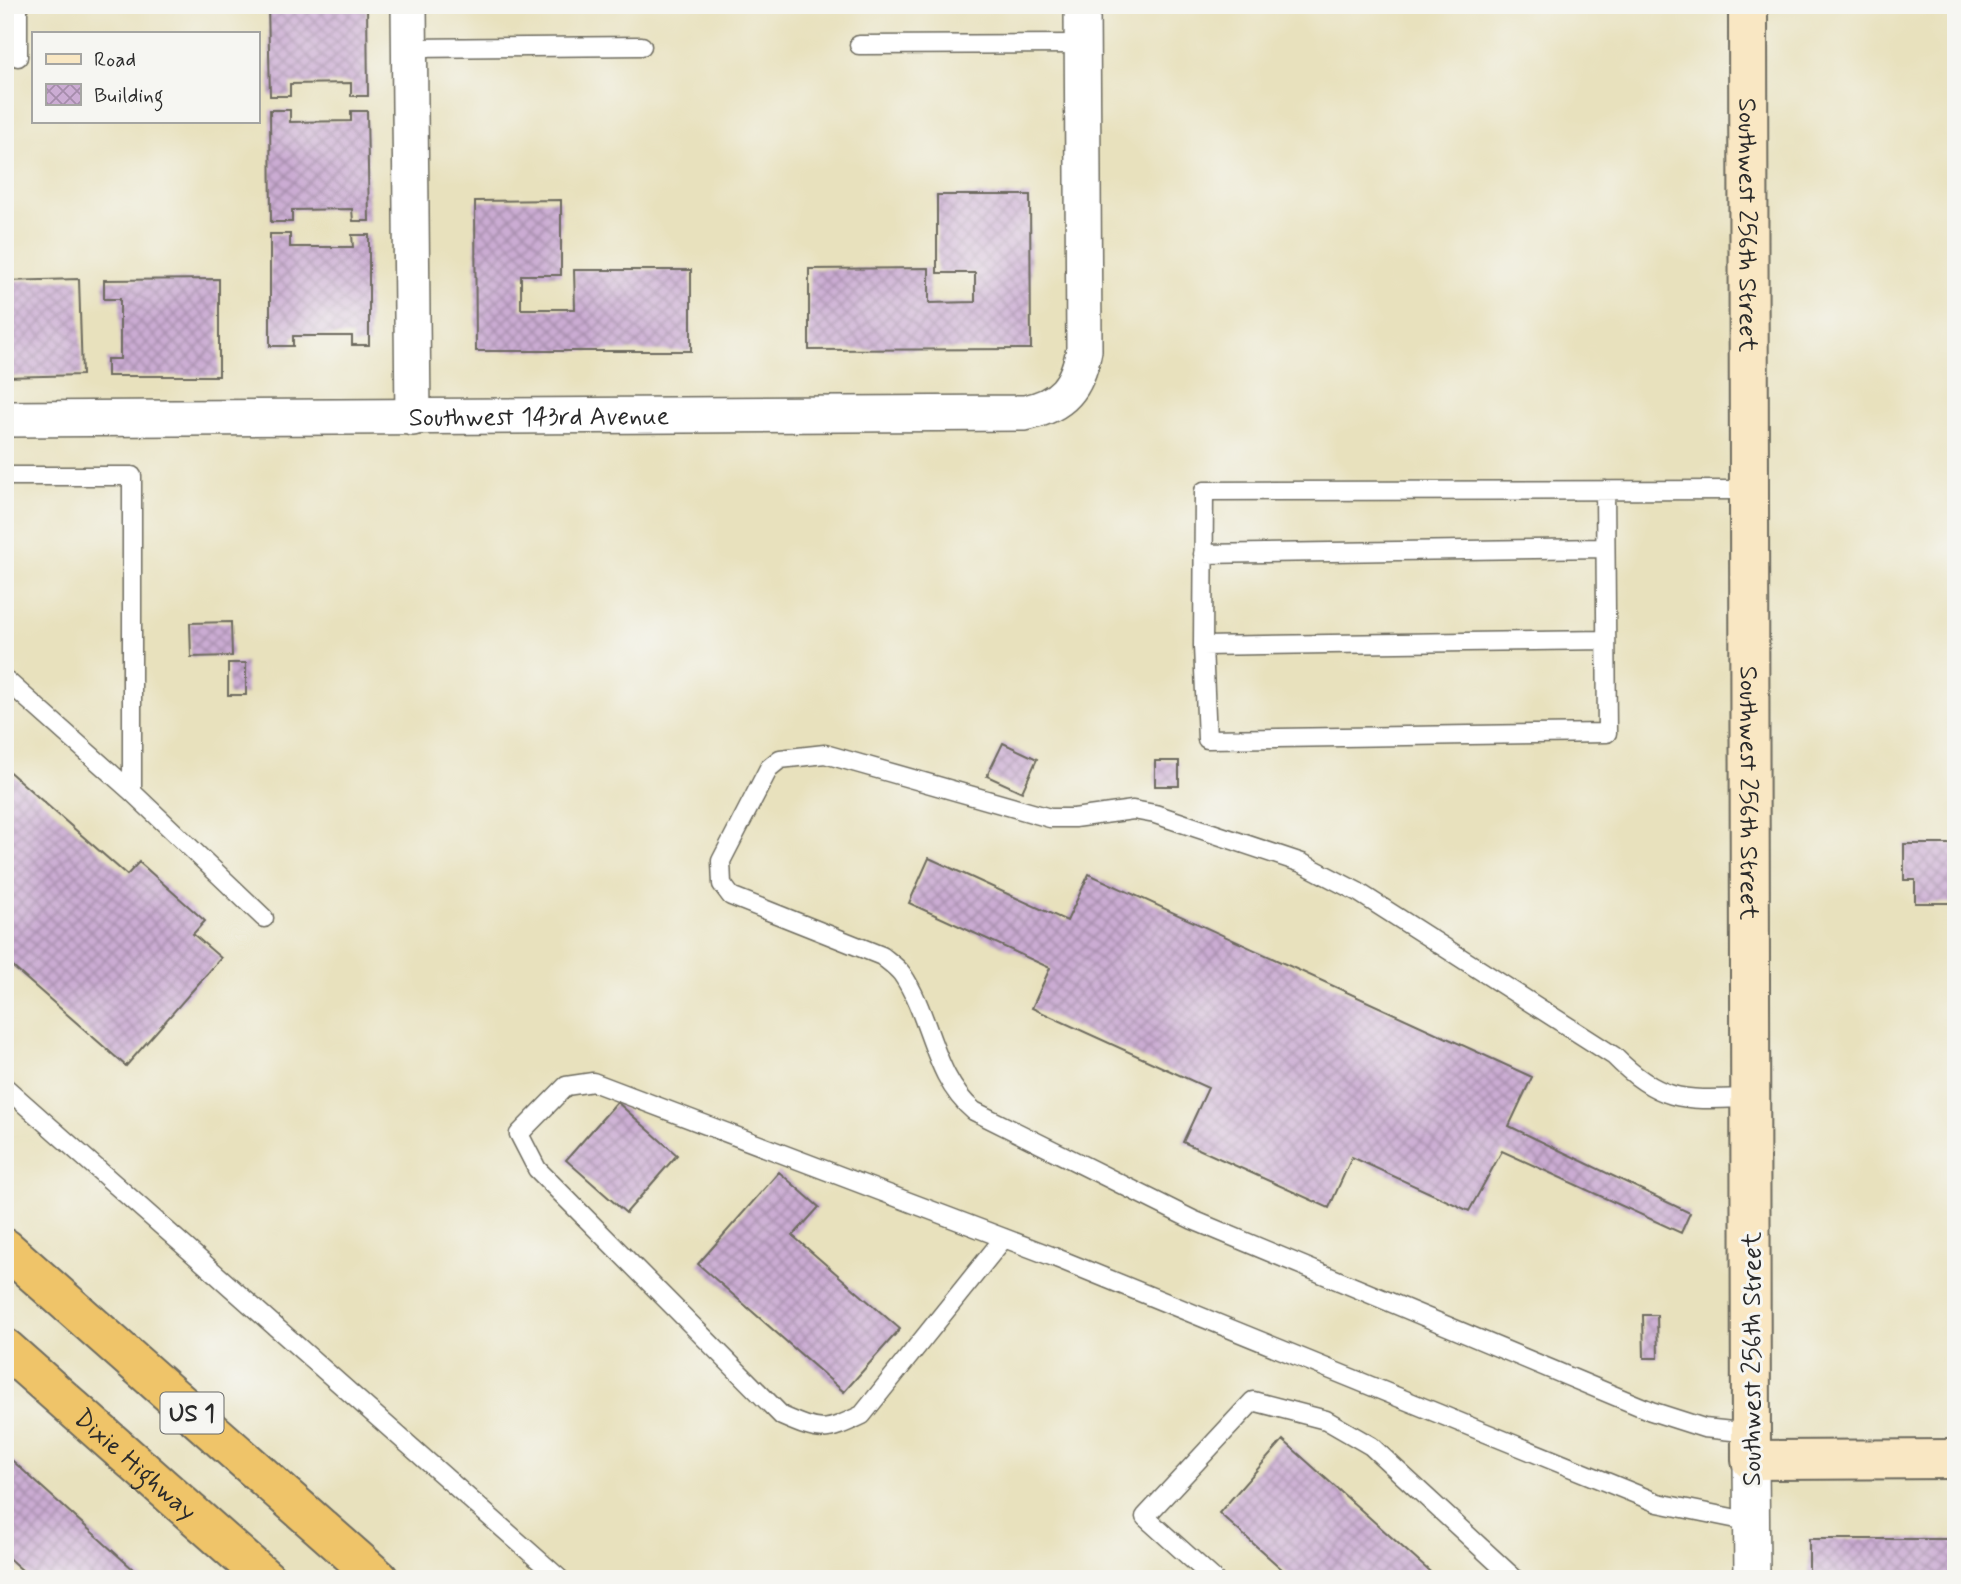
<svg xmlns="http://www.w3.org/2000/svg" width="1961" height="1584" viewBox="0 0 1961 1584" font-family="Mynerve,sans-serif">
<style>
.building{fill:url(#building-cross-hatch)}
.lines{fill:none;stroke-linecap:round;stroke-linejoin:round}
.lane-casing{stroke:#6d6b5e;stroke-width:21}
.street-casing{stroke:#6d6b5e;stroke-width:38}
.secondary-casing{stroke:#6d6b5e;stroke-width:42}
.highway-casing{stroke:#6d6b5e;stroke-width:42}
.lane{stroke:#fff;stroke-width:18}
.street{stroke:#fff;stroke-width:35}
.secondary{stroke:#f9e7c3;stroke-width:38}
.highway{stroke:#efc469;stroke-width:38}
.labels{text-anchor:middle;stroke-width:6;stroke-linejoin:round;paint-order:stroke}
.shield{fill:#f6f6f2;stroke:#686867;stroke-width:2}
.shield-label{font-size:24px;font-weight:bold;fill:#2b2b2b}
.street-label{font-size:26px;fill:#2b2b2b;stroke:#f6f6f2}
</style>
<defs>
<pattern id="building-cross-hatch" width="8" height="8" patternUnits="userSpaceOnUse" patternTransform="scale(1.75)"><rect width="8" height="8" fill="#cbacd3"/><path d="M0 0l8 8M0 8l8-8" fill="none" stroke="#a58cab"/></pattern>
</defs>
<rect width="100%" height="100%" fill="#f6f6f2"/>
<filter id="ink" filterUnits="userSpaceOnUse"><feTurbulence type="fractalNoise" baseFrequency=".0143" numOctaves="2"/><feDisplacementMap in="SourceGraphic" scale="14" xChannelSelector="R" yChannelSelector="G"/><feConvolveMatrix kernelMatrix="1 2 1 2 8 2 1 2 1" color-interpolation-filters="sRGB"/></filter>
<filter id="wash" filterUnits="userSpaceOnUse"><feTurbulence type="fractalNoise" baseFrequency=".00686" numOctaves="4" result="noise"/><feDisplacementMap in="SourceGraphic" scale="28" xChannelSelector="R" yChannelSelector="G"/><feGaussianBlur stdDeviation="1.57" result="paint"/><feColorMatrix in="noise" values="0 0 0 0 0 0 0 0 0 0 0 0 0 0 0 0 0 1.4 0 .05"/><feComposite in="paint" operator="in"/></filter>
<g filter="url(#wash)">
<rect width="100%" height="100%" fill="#e8e1bd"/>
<g id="blocks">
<path class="building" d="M268 5H367L368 96H351V83L290 84V96H270Z
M270 110H290V122L351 121V111H367L369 221H353L352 209 292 210V222H271Z
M937 195H1030L1031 349 809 350V269L929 268V303L975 302V273H937Z
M561 200V275H521V309H575L574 270H691V351H476L475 201Z
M270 234H290V247H353L352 235H369V345H352V336H293V346H270Z
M79 279 82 375 5 377V281Z
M219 279V376H107V359H120V299H104V280Z
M231 622 232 656 191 657 190 623Z
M228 663H246V695H228Z
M1003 743 1037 759 1022 792 987 776Z
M1155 761H1179V786H1155Z
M5 768 127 875 139 862 205 921 193 934 221 958 126 1066 5 960Z
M1904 844H1956V903H1915V880H1904Z
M929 858 1067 921 1089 874 1532 1077 1509 1126 1690 1213 1681 1233 1502 1151 1469 1211 1352 1157 1329 1208 1183 1142 1208 1088 1032 1008 1050 968 909 903Z
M617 1102 677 1155 626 1213 566 1160Z
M779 1172 819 1207 793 1236 900 1329 844 1392 698 1264Z
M1643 1315H1657L1658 1358H1644Z
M1283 1440 1438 1579H1293L1219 1513Z
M5 1454 144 1579H32L5 1555Z
M1809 1539H1956V1579H1809Z"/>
</g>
</g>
<g filter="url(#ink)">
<use href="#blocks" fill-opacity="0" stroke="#6d6b5e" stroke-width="2"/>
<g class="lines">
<defs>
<path id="lane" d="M18 5V57
M859 45 1082 44
M410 48 642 46
M5 476H132V792
M1605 490 1607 733 1207 739 1203 646 1204 491 1749 490
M1203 554 1605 548
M1203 646 1606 640
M5 679 132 792 264 918
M5 1087 560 1579
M1750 1098C1686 1100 1661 1104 1614 1056L1358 892 1302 863 1155 814 1133 810 1074 818H1050L825 754 780 759 769 768 721 861 722 884 731 896 882 956C888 961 897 967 902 974 931 1016 933 1077 974 1111L1193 1220 1651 1411 1704 1428 1751 1433
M1004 1238 862 1415C824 1433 821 1433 782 1416L537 1169 519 1134 566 1086 593 1082 1004 1238 1054 1257 1658 1503 1752 1522
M1214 1579 1145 1517 1253 1401 1326 1420 1371 1446 1515 1579"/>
<g id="street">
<path d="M409 5 413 418"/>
<path id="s1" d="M5 419 1025 413C1063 405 1077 387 1084 350L1082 5"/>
<path d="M1751 1460 1752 1579"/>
</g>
<g id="secondary">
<path id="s2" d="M1748 5 1751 1460 1956 1459"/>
</g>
<g id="highway">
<path d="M5 1248 379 1579"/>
<path id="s3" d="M5 1348 266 1579"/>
</g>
</defs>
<use href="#lane" class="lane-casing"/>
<use href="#street" class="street-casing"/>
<use href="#secondary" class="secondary-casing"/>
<use href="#highway" class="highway-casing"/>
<use href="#lane" class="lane"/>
<use href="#street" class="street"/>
<use href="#secondary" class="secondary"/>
<use href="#highway" class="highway"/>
</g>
</g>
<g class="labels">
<rect class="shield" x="160.5" y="1392.5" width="63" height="41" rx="5"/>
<g class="shield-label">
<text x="192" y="1421">US 1</text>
</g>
<g class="street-label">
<text dy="9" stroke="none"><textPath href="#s2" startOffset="220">Southwest 256th Street</textPath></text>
<text dy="9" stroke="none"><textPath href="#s1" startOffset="534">Southwest 143rd Avenue</textPath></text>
<text dy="9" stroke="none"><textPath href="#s2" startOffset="788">Southwest 256th Street</textPath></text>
<text transform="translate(1751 1359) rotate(-90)" y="9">Southwest 256th Street</text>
<text dy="9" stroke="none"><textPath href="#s3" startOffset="175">Dixie Highway</textPath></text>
</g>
</g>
<rect width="1961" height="1584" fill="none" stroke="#f6f6f2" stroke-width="28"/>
<rect x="32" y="32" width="228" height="91" fill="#f6f6f2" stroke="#a5a5a2" stroke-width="2"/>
<rect x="46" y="54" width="35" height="10" fill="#f9e7c3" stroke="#a5a5a2" stroke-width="2"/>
<text x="94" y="66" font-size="21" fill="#2b2b2b">Road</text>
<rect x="46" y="84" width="35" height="21" fill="url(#building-cross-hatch)" stroke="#a5a5a2" stroke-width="2"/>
<text x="94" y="102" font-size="21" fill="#2b2b2b">Building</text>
</svg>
